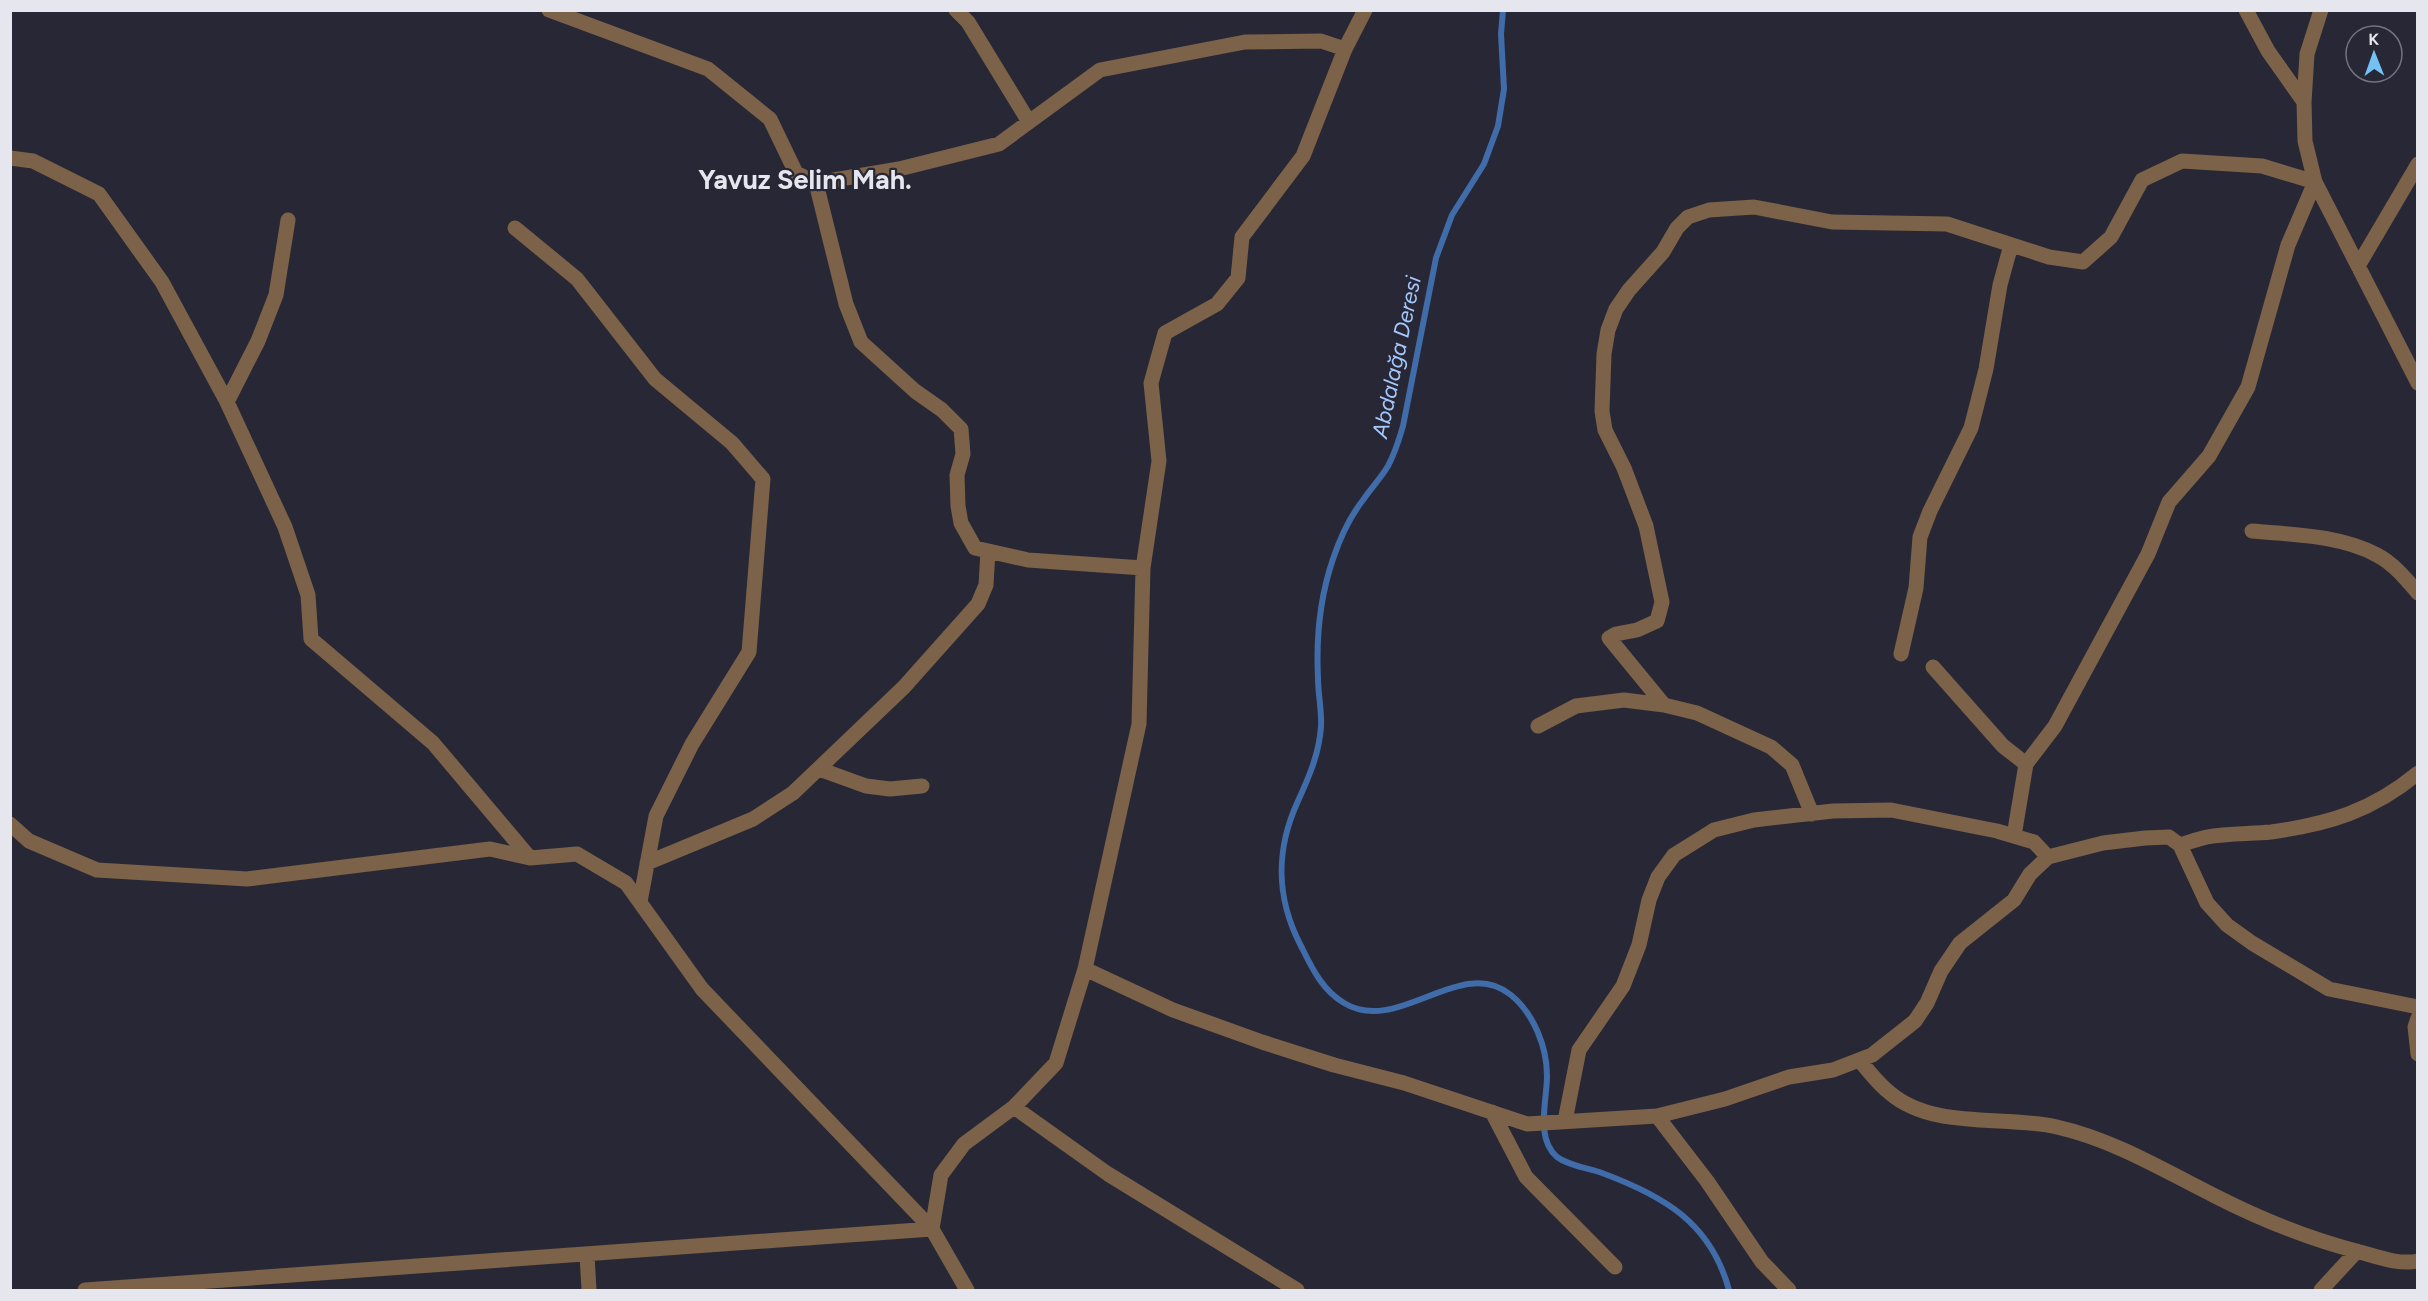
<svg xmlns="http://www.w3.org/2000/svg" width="2428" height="1301" viewBox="0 0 2428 1301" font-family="Figtree,sans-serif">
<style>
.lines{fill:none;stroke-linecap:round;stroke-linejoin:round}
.stream{stroke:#416caa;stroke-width:6}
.minor{stroke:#7b6248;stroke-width:15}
.labels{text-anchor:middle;stroke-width:4.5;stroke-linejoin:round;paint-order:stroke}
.water-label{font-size:22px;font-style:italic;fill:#a4c8fd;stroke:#282735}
.district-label{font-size:27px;font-weight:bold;fill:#e6e6ef;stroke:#282735}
</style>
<rect width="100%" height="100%" fill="#282735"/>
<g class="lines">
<path class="stream" d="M1503 10 1501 34 1504 89 1498 126 1484 164 1452 215 1436 258 1403 426C1399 440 1395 453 1388 466 1381 478 1371 488 1363 500 1349 518 1340 538 1333 559 1320 597 1316 638 1318 678 1318 695 1322 710 1321 727 1319 754 1309 777 1298 801 1275 851 1276 898 1301 946 1312 968 1322 990 1344 1003 1398 1036 1461 954 1511 995 1534 1014 1547 1047 1547 1076 1547 1101 1535 1138 1557 1157 1569 1166 1588 1168 1602 1173 1664 1196 1711 1223 1729 1290"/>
<path class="minor" d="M549 10 708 69 770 119 796 173 816 183 899 169 999 144 1100 70 1245 42 1321 41 1345 49
M956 10 968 22 1029 122
M2246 10 2268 51 2304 102
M2321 10 2307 54 2304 102 2305 141 2315 182 2418 383
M10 158 33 161 99 194 162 282 227 402 285 527 308 595 311 639 433 743 530 858
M816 183 846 304 861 342 915 391 942 410 961 429 963 454 957 475 958 506 961 523 975 548 1028 560 1143 568
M515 228 577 279 655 379 732 443 763 479 749 652 692 744 656 816 640 902
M2358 266 2418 164
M227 402 258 341 276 295 288 220
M2252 531C2294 535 2339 535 2377 555 2394 564 2406 579 2418 593
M1901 654 1916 588 1920 537 1930 511 1971 428 1986 369 2000 285 2011 245
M1933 667 2003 746 2026 764
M1664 705 1609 638 1616 634 1637 630 1657 621 1662 602 1646 526 1624 468 1605 430 1602 411 1604 354 1608 330 1616 309 1629 290 1663 252 1677 228 1688 217 1709 210 1754 207 1832 222 1947 224 2049 257 2083 262 2111 237 2142 180 2182 161 2262 166 2315 182 2288 245 2248 387 2209 456 2169 502 2148 554 2055 726 2026 764 2014 836
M1538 726 1576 706 1624 700 1664 705 1697 713 1771 747 1792 765 1812 814
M819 769 866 786 890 789 922 786
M10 824 29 841 97 870 247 879 490 849 530 858 577 854 626 883 702 989 932 1229 967 1290
M2180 845C2189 842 2198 839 2207 837 2227 833 2250 834 2271 832 2329 824 2372 811 2418 773
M647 863 753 819 793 793 904 687 978 604 986 585 988 551
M1085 969 1173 1010 1262 1042 1334 1065 1404 1083 1527 1124 1657 1116 1725 1099 1789 1077 1833 1070 1872 1055 1915 1021 1927 1003 1941 971 1960 943 2014 900 2030 874 2048 857 2103 843 2145 838 2169 837 2180 845 2207 903 2227 925 2252 943 2329 989 2418 1007
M2418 1018 2415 1027 2418 1054
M1859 1060C1869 1071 1878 1084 1890 1093 1933 1130 2005 1115 2057 1127 2114 1140 2163 1170 2215 1196 2262 1220 2309 1239 2360 1252 2378 1257 2399 1265 2418 1261
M1014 1107 1108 1174 1297 1290
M1492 1112 1526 1177 1615 1267
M1657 1116 1707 1181 1762 1262 1789 1290
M1565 1121 1579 1050 1623 986 1639 945 1649 900 1658 877 1674 855 1714 830 1754 820 1833 811 1891 810 1997 831 2034 842 2048 857
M587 1255 589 1290
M85 1290 932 1229 941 1175 964 1144 1014 1107 1056 1063 1085 969 1139 724 1143 568 1159 461 1151 383 1165 333 1217 304 1238 278 1242 237 1303 156 1345 49 1365 10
M2321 1290 2357 1251"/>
</g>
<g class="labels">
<g class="water-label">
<text transform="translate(1396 357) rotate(-78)" y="8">Abdalağa Deresi</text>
</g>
<g class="district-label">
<text x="805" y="189">Yavuz Selim Mah.</text>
</g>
</g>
<rect width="2428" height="1301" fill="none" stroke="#e6e6ef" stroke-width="24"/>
<g transform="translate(2374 54) rotate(359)"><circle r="28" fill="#282735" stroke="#74737f" stroke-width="1.5"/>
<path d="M0-4.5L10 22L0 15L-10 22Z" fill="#73c1f5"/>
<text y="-9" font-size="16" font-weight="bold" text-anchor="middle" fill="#e6e6ef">K</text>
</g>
</svg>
